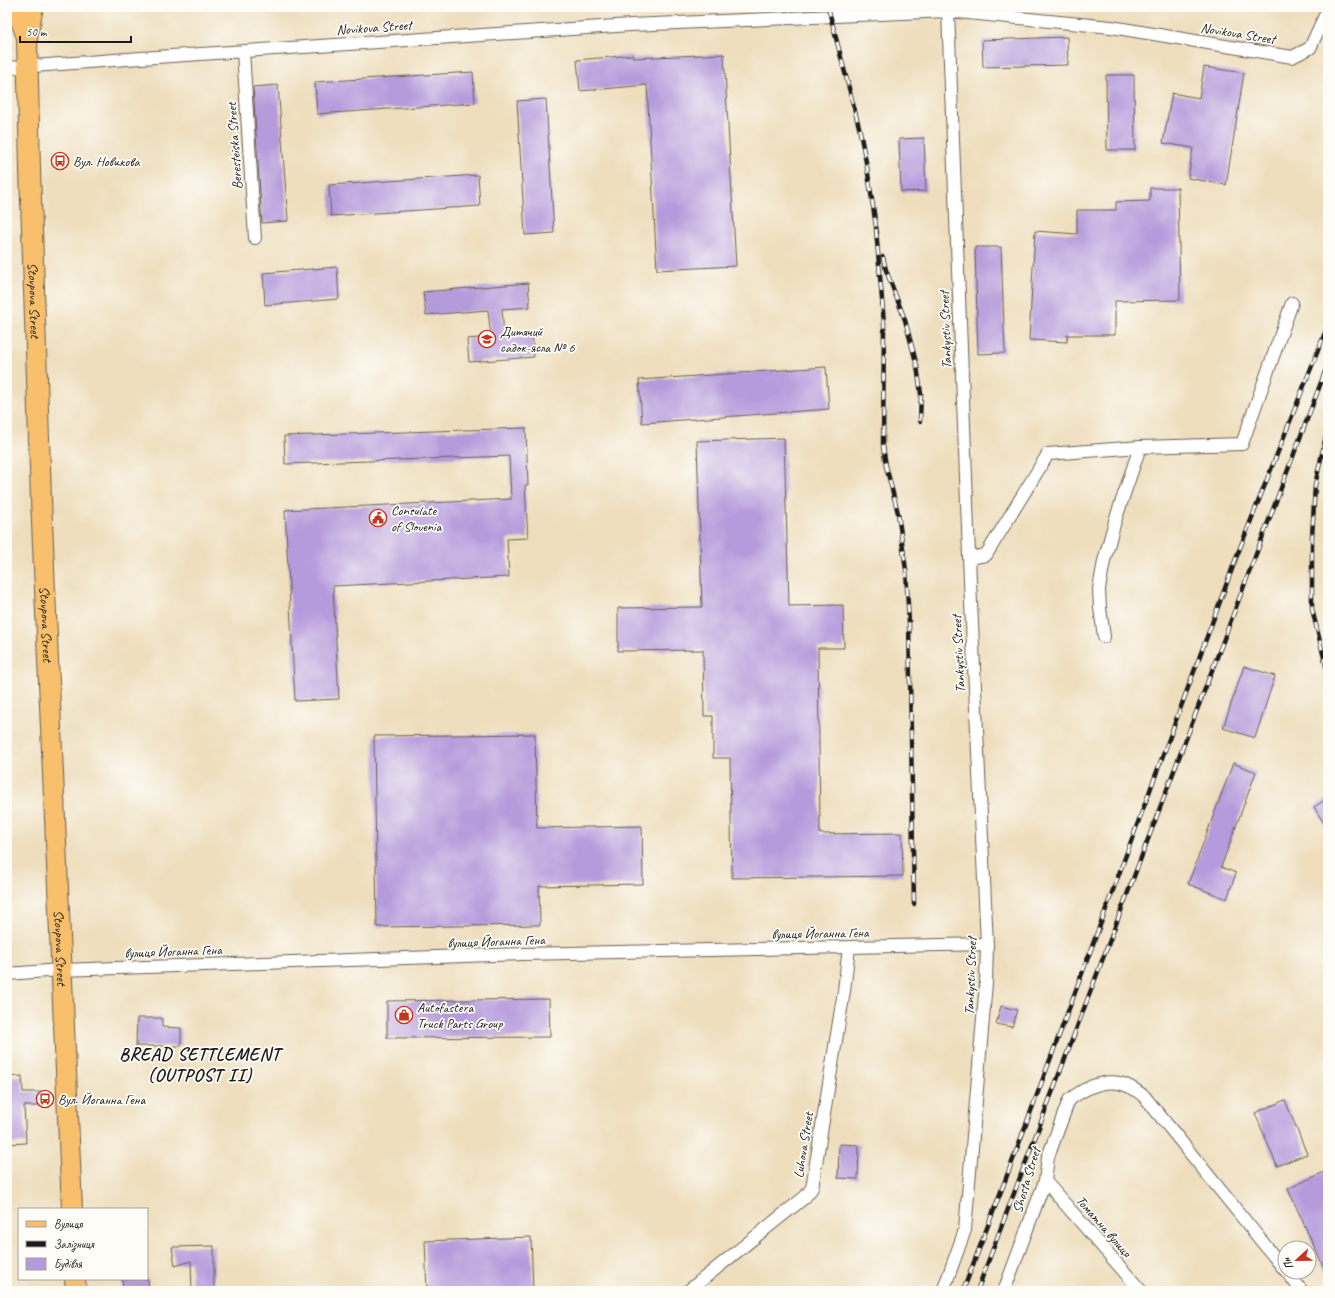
<svg xmlns="http://www.w3.org/2000/svg" width="1335" height="1298" viewBox="0 0 1335 1298" font-family="Caveat,sans-serif">
<style>
.building{fill:#b69bdc}
.lines{fill:none;stroke-linecap:round;stroke-linejoin:round}
.street-casing{stroke:#666054;stroke-width:14}
.primary-casing{stroke:#666054;stroke-width:22}
.street{stroke:#fff;stroke-width:12}
.primary{stroke:#f8bf6c;stroke-width:20}
.rail-casing{stroke:#1c1c1c;stroke-width:4.5}
.rail{stroke:#fdfcf7;stroke-width:3;stroke-dasharray:9;stroke-linecap:butt}
.labels{text-anchor:middle;stroke-width:3.5;stroke-linejoin:round;paint-order:stroke}
.street-label{font-size:14px;fill:#1c1c1c;stroke:#fdfcf7}
.poi-label{font-size:14px;fill:#1c1c1c;stroke:#fdfcf7;text-anchor:start}
.district-label{font-size:18px;font-weight:bold;letter-spacing:1px;fill:#1c1c1c;stroke:#fdfcf7}
</style>
<rect width="100%" height="100%" fill="#fdfcf7"/>
<filter id="ink" filterUnits="userSpaceOnUse"><feTurbulence type="fractalNoise" baseFrequency=".025" numOctaves="2"/><feDisplacementMap in="SourceGraphic" scale="8" xChannelSelector="R" yChannelSelector="G"/><feConvolveMatrix kernelMatrix="1 2 1 2 8 2 1 2 1" color-interpolation-filters="sRGB"/></filter>
<filter id="wash" filterUnits="userSpaceOnUse"><feTurbulence type="fractalNoise" baseFrequency=".012" numOctaves="4" result="noise"/><feDisplacementMap in="SourceGraphic" scale="16" xChannelSelector="R" yChannelSelector="G"/><feGaussianBlur stdDeviation="0.9" result="paint"/><feColorMatrix in="noise" values="0 0 0 0 0 0 0 0 0 0 0 0 0 0 0 0 0 1.4 0 .05"/><feComposite in="paint" operator="in"/></filter>
<g filter="url(#wash)">
<rect width="100%" height="100%" fill="#eedebd"/>
<g id="blocks">
<path class="building" d="M1067 37 1068 65 983 67 982 40Z
M724 54 736 266 657 270 647 85 580 91 577 60 633 55V58Z
M1204 67 1244 73 1226 185 1188 178 1193 148 1163 143 1172 93 1199 98Z
M473 72 475 103 317 114 315 82Z
M1106 75H1134L1135 150H1107Z
M278 85 288 221 262 223 253 87Z
M546 99 554 233 525 235 517 101Z
M924 138 926 191 901 192 899 139Z
M478 175 480 206 331 216 329 185Z
M1150 188H1178L1180 300 1115 301V335H1067V342L1029 340 1035 231 1077 234V210H1116V202L1150 201Z
M975 247H1001L1005 353 978 354Z
M337 267 339 299 265 305 263 273Z
M528 283 530 307 502 309 504 337 532 334 534 357 469 362 467 339 491 337 488 310 426 315 423 292Z
M826 367 829 409 642 423 639 380Z
M526 428 528 485H525L528 538 507 539 509 577 333 586 339 699 295 701 285 510 511 499 509 456 285 464 284 436Z
M784 438 789 606 843 605 844 648H818L820 834 902 833 903 876 732 878 730 758H713V716H704L703 650 618 651V608L702 607 697 441Z
M1244 666 1275 676 1255 738 1223 728Z
M535 734 537 828 642 826 643 884 539 886 540 925 377 927 374 736Z
M1233 763 1256 772 1221 867 1236 873 1227 899 1188 884Z
M1328 798V830L1314 807Z
M549 999 550 1037 387 1038V1001Z
M1001 1006 1017 1010 1012 1027 996 1024Z
M137 1018H162V1027L181 1028V1046H136Z
M22 1076 23 1092H42V1106H24L26 1143 7 1144V1077Z
M1285 1100 1307 1154 1277 1166 1255 1113Z
M839 1144 859 1145 858 1179 838 1178Z
M1324 1172 1328 1180V1277L1288 1189Z
M531 1237 533 1291H427L425 1241Z
M214 1246V1291H192L191 1261 175 1266 172 1247Z
M122 1279H148L149 1291H123Z"/>
</g>
</g>
<g filter="url(#ink)">
<use href="#blocks" fill-opacity="0" stroke="#666054" stroke-width="1"/>
<g class="lines">
<defs>
<path id="street" d="M243 51 255 238
M7 68 141 58 631 25 948 11 1111 27 1292 57 1310 48 1328 9
M969 558 986 555 1048 454 1140 447 1242 444 1292 303
M1104 637 1100 608 1099 589 1104 561 1115 521 1140 447
M7 974 61 970 523 954 987 944
M1045 1181 1141 1291
M1287 1272 1302 1291
M688 1291 805 1197 812 1188 844 991 849 947
M943 1291 965 1230 986 983 987 944 970 581 948 11
M1004 1291 1045 1181 1048 1157 1069 1100C1086 1087 1109 1076 1130 1087 1135 1089 1139 1093 1144 1096L1285 1270"/>
<g id="primary">
<path d="M16 7 27 37"/>
<path id="s1" d="M33 7 27 38 30 170 41 499 72 1209"/>
<path d="M75 1279 76 1291"/>
</g>
</defs>
<use href="#street" class="street-casing"/>
<use href="#primary" class="primary-casing"/>
<use href="#street" class="street"/>
<use href="#primary" class="primary"/>
<defs>
<path id="rail" d="M828 7 859 127 867 167 877 233
M876 229 884 323 883 446 886 466 898 513 906 570 909 623 914 904
M883 257 886 270 905 320 917 366 921 394 920 421
M1328 427 1315 485 1312 538V609L1328 674
M963 1291 1011 1165 1238 553 1328 325
M977 1291 1328 364"/>
</defs>
<use href="#rail" class="rail-casing"/>
<use href="#rail" class="rail"/>
</g>
</g>
<defs>
<symbol id="bus-ring" viewBox="-11 -11 22 22"><circle r="9.5" fill="#fdfcf7" stroke="#c8321e" stroke-width="1.5"/><path d="M-5-6H5V4H4V6H2V4H-2V6H-4V4H-5ZM-3.5-4V0h7V-4ZM-3.5 1.2v1.5H-2V1.2ZM2 1.2v1.5H3.5V1.2Z" fill="#c8321e"/></symbol>
<symbol id="school-ring" viewBox="-11 -11 22 22"><circle r="9.5" fill="#fdfcf7" stroke="#c8321e" stroke-width="1.5"/><path d="M0-5L7-2L0 1L-7-2ZM-4 1L0 2.5L4 1V4Q0 6-4 4Z" fill="#c8321e"/></symbol>
<symbol id="civic-ring" viewBox="-11 -11 22 22"><circle r="9.5" fill="#fdfcf7" stroke="#c8321e" stroke-width="1.5"/><path d="M-.6-6.5H3V-4.5H.6V-3L4-1V1h2V6H-6V1h2V-1L-.6-3ZM-1.2 2.5V6h2.4V2.5Z" fill="#c8321e"/></symbol>
<symbol id="shop-ring" viewBox="-11 -11 22 22"><circle r="9.5" fill="#fdfcf7" stroke="#c8321e" stroke-width="1.5"/><path d="M-5-2.5h2.3a2.7 3.5 0 0 1 5.4 0H5L5.5 6h-11ZM-1.5-2.5h3a1.5 2.3 0 0 0-3 0Z" fill="#c8321e"/></symbol>
</defs>
<g fill-rule="evenodd">
<use href="#bus-ring" x="50" y="151" width="20" height="20"/>
<use href="#school-ring" x="477" y="329" width="20" height="20"/>
<use href="#civic-ring" x="368" y="508" width="20" height="20"/>
<use href="#shop-ring" x="394" y="1005" width="20" height="20"/>
<use href="#bus-ring" x="35" y="1089" width="20" height="20"/>
</g>
<g class="labels">
<g class="street-label">
<text transform="translate(374 27) rotate(-4)" y="5">Novikova Street</text>
<text transform="translate(1238 33) rotate(9)" y="5">Novikova Street</text>
<text transform="translate(234 146) rotate(-94)" y="5">Beresteiska Street</text>
<text dy="5" stroke="none"><textPath href="#s1" startOffset="294">Stovpova Street</textPath></text>
<text transform="translate(945 330) rotate(-92)" y="5">Tankystiv Street</text>
<text dy="5" stroke="none"><textPath href="#s1" startOffset="618">Stovpova Street</textPath></text>
<text transform="translate(958 654) rotate(-93)" y="5">Tankystiv Street</text>
<text transform="translate(820 933) rotate(-1)" y="5">вулиця Йоганна Гена</text>
<text transform="translate(496 941) rotate(-2)" y="5">вулиця Йоганна Гена</text>
<text dy="5" stroke="none"><textPath href="#s1" startOffset="942">Stovpova Street</textPath></text>
<text transform="translate(173 951) rotate(-2)" y="5">вулиця Йоганна Гена</text>
<text transform="translate(970 976) rotate(-88)" y="5">Tankystiv Street</text>
<text transform="translate(803 1145) rotate(-81)" y="5">Luhova Street</text>
<text transform="translate(1026 1180) rotate(-73)" y="5">Shosta Street</text>
<text transform="translate(1104 1226) rotate(49)" y="5">Томатна вулиця</text>
</g>
<g class="poi-label">
<text x="73" y="166">Вул. Новикова</text>
<text x="500" y="336">Дитячий<tspan x="500" dy="16">садок-ясла № 6</tspan></text>
<text x="391" y="515">Consulate<tspan x="391" dy="16">of Slovenia</tspan></text>
<text x="417" y="1012">Autofastera<tspan x="417" dy="16">Truck Parts Group</tspan></text>
<text x="58" y="1104">Вул. Йоганна Гена</text>
</g>
<g class="district-label">
<text x="200" y="1060">BREAD SETTLEMENT<tspan x="200" dy="21">(OUTPOST II)</tspan></text>
</g>
</g>
<rect width="1335" height="1298" fill="none" stroke="#fdfcf7" stroke-width="24"/>
<rect x="18" y="1208" width="130" height="72" fill="#fdfcf7" stroke="#a3a29f"/>
<rect x="26" y="1221" width="20" height="6" fill="#f8bf6c" stroke="#a3a29f"/>
<text x="54" y="1228" font-size="12" fill="#1c1c1c">Вулиця</text>
<rect x="26" y="1241" width="20" height="6" fill="#1c1c1c" stroke="#a3a29f"/>
<text x="54" y="1248" font-size="12" fill="#1c1c1c">Залізниця</text>
<rect x="26" y="1258" width="20" height="12" fill="#b69bdc" stroke="#a3a29f"/>
<text x="54" y="1268" font-size="12" fill="#1c1c1c">Будівля</text>
<g transform="translate(1297 1260) rotate(248)"><circle r="19" fill="#fdfcf7" stroke="#a3a29f"/>
<path d="M0-3L7 15L0 10L-7 15Z" fill="#c8321e"/>
<text y="-6" font-size="11" font-weight="bold" text-anchor="middle" fill="#1c1c1c">Пн</text>
</g>
<path d="M20 36v6h111v-6" fill="none" stroke="#1c1c1c" stroke-width="2"/>
<text x="26" y="36" font-size="12" fill="#1c1c1c" stroke="#fdfcf7" stroke-width="3" paint-order="stroke">50 m</text>
</svg>
